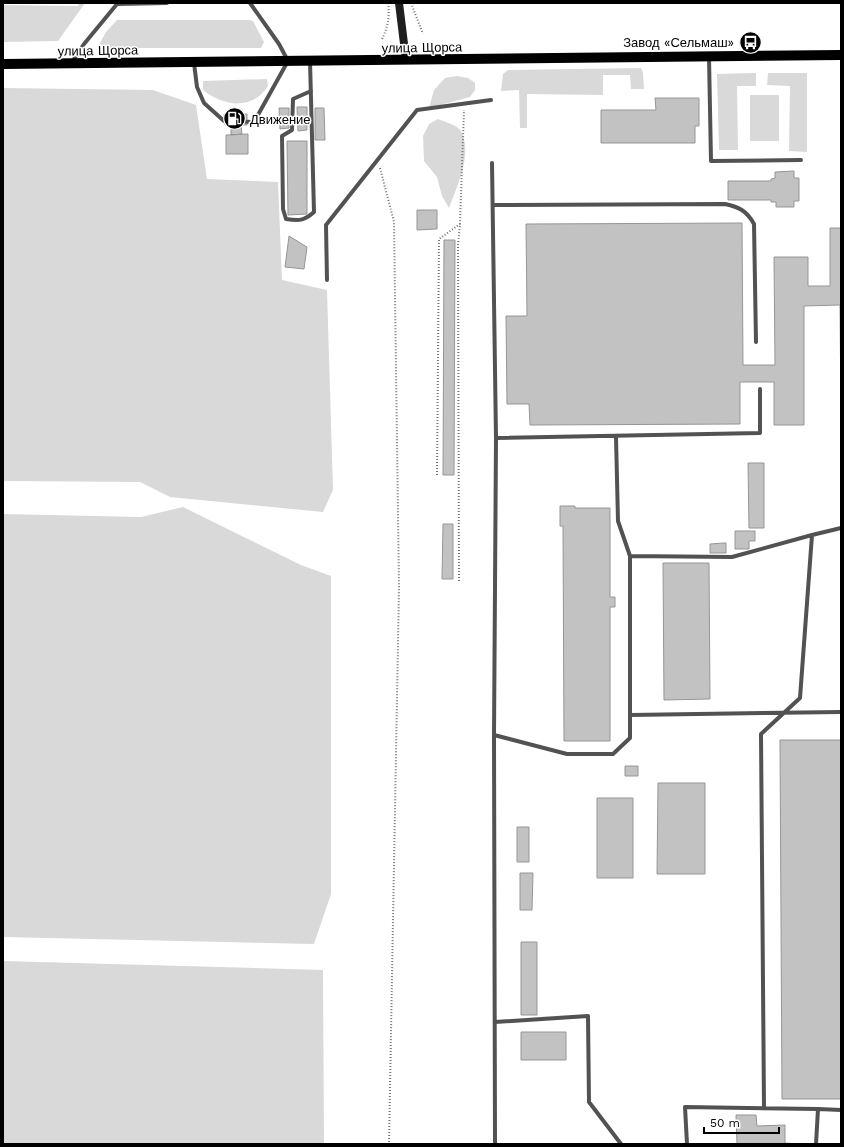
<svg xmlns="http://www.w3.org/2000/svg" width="844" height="1147" viewBox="0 0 844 1147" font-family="'Work Sans',sans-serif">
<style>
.green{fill:#d9d9d9}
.building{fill:#c2c2c2;stroke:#969696}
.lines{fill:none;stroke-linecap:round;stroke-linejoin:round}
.path{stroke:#747474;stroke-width:2;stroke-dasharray:1 2;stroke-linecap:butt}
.service{stroke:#525252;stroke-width:4}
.secondary{stroke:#1f1f1f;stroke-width:8}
.primary{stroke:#000;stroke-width:10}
.labels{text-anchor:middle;stroke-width:3;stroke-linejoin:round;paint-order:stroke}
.poi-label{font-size:13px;fill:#000;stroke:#fff;text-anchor:end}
.street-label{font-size:13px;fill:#000;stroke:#fff}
</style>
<rect width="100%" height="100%" fill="#fff"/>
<path class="green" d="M79 3H85L58 41 3 42V5L78 6Z
M117 20H249L253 21 264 42 261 48H104L101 47 100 43 106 32Z
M641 68 643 73 644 89H631L630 75H603V95L527 94V128H520L519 90 501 91 503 74 508 70Z
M756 73V86H737L738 150H719L717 74Z
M768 73H807V152L789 151 790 86 767 85Z
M457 76 468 78 475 83V90L470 97 429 108 434 90 445 78Z
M267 79 268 86C252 111 223 106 203 90V81Z
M3 88 153 90 196 105 207 179 278 182 282 280 327 290 333 490 323 512 170 497 140 482 3 481Z
M750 95H779V141H750Z
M438 119C445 122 459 125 462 133 472 156 457 186 449 208L442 196 437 177 424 161 423 136 429 124Z
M183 507 301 565 331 576V894L314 944 3 937V514L141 517Z
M3 961 323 970 324 1144H3Z"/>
<path class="building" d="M655 98H699V126H695V143H601V110H656Z
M297 107H307V130L298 131Z
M279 108H289V128L280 129Z
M315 108H324L325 140H315Z
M224 114H247V125H241L242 134 231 135V125H225Z
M248 134V154H226V135Z
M287 141H307V214L288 215Z
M794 171V178H799V201H794V207H776V202H771V200H728V181H771V179L775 178V172Z
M417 210H437V229L417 230Z
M742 223 743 365H775L774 257H808V286H830V228H841V416L840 305 804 306V425H774V382H740V424L530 425 529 404H507L506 316H527L526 224Z
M289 236 307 247 304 269 285 267Z
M444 240H455L454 475H443Z
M748 463H764V528H749Z
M560 506H575V508H610V597H615V607H610V741H564L563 526H560Z
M443 524H453V579H442Z
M735 531H755V541H749V549H735Z
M723 543H726V553H710V544Z
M663 563H709L710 699 664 700Z
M780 740H841V1099H782Z
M625 766H638V776H625Z
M658 783H705V874H657Z
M597 798H633V878H597Z
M517 827H529V862H517Z
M520 873H533L532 910H520Z
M521 942H537V1015H521Z
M521 1032H566V1060H521Z
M736 1115H756L757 1126 785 1125V1143L799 1144H737Z"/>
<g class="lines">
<path class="path" d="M411 3 423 34
M382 39C388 27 390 16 388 3
M380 168 394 222 399 587 389 1144
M437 475 439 239 460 224
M459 581 458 245 460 224 464 110"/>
<path class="service" d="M709 57 711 161 801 160
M310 61 314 212C304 221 299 221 286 219L283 209 282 136 292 130 293 99 311 91
M72 62 84 44 117 4 167 3
M194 63 197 87 204 103 224 121 254 122 288 61 279 44 250 3
M492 163 496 438 760 433V389
M493 205 725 204C739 207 747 211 754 224L756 342
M327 280 326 225 417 110 491 100
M616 437 618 521 630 556 732 557 812 535
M630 715 841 712
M494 735 496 438
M495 1022 588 1016 589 1102 621 1144
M764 1107 761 734 800 698 812 535 841 528
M818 1109 841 1110
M495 1144 494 735 567 754H613L630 738V556
M687 1144 685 1107 818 1109 816 1144"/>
<path class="secondary" d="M399 3 406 60"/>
<path class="primary" d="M3 64 841 55"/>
</g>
<defs>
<symbol id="bus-disc" viewBox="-11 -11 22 22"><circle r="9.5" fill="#000" stroke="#fff"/><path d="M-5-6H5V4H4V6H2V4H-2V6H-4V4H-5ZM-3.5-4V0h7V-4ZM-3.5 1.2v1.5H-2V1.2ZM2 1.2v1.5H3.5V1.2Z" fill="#fff"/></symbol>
<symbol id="fuel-disc" viewBox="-11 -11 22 22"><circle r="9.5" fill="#000" stroke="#fff"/><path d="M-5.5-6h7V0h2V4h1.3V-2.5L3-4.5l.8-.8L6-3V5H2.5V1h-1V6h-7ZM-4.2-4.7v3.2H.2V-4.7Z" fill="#fff"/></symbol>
</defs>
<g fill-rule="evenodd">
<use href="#bus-disc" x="738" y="30" width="25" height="25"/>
<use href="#fuel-disc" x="222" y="106" width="25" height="25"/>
</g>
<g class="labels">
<g class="poi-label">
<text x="734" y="47">Завод «Сельмаш»</text>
<text x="250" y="124" text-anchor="start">Движение</text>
</g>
<g class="street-label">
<text transform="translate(422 47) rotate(-1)" y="5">улица Щорса</text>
<text transform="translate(98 50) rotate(-1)" y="5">улица Щорса</text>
</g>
</g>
<rect width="844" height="1147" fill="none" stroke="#000000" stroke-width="8"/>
<path d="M704 1127v6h75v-6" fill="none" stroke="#000000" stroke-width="2"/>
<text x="710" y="1127" font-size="12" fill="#000000" stroke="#ffffff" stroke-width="3" paint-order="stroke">50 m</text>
</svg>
